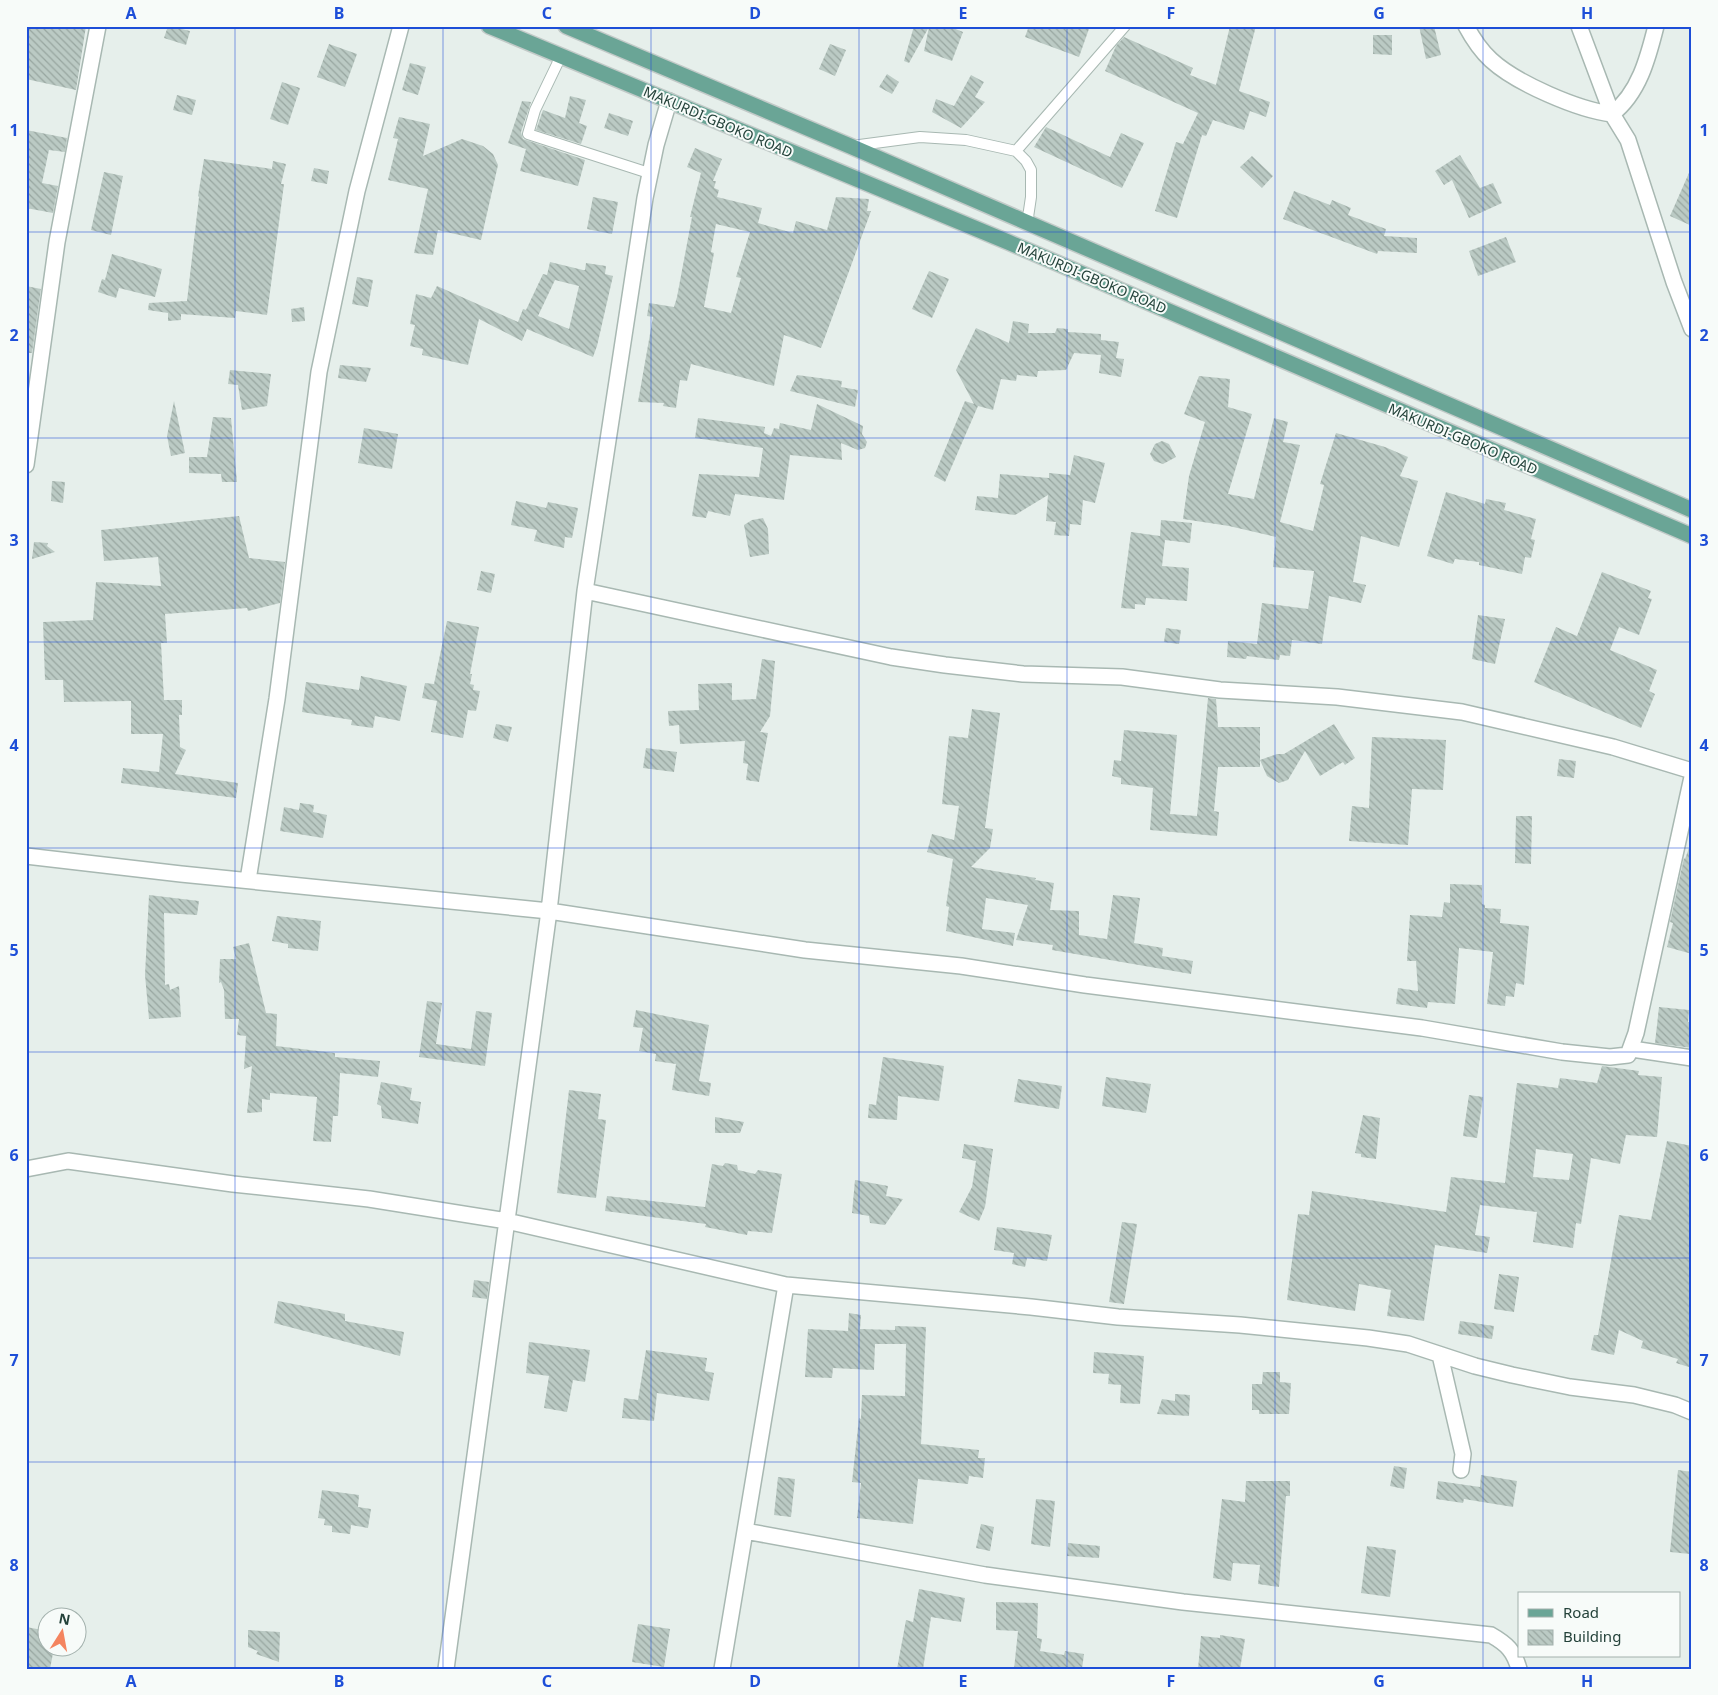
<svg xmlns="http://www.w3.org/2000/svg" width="1718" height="1695" viewBox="0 0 1718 1695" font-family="'Noto Sans',sans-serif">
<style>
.building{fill:url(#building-back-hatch);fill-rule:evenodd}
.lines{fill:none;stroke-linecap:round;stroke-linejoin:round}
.service-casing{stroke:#a8b8b2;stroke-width:12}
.minor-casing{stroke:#a8b8b2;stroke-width:18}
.primary-casing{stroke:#c2cac8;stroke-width:18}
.service{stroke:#fff;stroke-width:10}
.minor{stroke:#fff;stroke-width:15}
.primary{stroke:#6aa596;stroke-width:15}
.grid{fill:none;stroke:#1d4ed8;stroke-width:1;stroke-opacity:0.55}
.labels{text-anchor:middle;stroke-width:4;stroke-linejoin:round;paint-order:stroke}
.street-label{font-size:14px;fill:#24423a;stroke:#f7fbf9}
.neatline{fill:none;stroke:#1d4ed8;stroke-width:2}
.grid-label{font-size:16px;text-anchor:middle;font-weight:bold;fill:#1d4ed8}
</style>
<defs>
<pattern id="building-back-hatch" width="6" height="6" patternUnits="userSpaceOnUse" patternTransform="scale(1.25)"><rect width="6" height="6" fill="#bbcac4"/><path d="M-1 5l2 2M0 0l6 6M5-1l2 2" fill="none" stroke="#98a6a0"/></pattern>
</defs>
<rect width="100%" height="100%" fill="#e6efeb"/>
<path class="building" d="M26 26H86L76 90 26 79Z
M168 26 190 31 186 45 164 38Z
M914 26H948L963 32 952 61 924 51 929 27 909 63 904 61Z
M1029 26H1090L1079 57 1025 37Z
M1230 26H1256L1239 91 1270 102 1266 117 1250 111 1244 130 1213 120 1206 136 1202 135 1177 218 1155 211 1176 142 1183 144 1198 113 1105 71 1116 46 1124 37 1193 68 1190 75 1216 85Z
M1419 26H1434L1441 55 1426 59Z
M1373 35H1392V55L1373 54Z
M329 44 357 54 345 87 317 77Z
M830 44 846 50 835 76 819 69Z
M410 63 426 67 418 95 402 90Z
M887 74 899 82 892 94 879 87Z
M971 75 984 82 975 97 985 102 961 128 932 112 936 99 954 106Z
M282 82 300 88 288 125 270 119Z
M177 95 196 100 192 115 173 110Z
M570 96 586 100 579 123 587 126 581 144 536 130 543 110 565 118Z
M522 101 531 102 521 132 523 139 585 160 578 186 520 171 526 149 508 143Z
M609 113 633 121 628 136 604 128Z
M399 117 430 124 423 156 462 139 483 146 493 154 498 165 481 240 438 230 433 255 414 253 428 189 388 180 398 139 393 138Z
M1046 127 1110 157 1121 133 1144 143 1122 188 1034 147Z
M26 130 67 138 65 152 49 150 42 183 58 186 53 213 26 208Z
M695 148 722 159 713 181H716L714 188 719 190 717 197 762 208 758 223 793 233 796 221 827 230 836 197 869 199 867 211H871L821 348 784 335 774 386 691 364 687 381 680 380 676 408 663 406 664 403 638 402 653 317 647 316 649 303 674 307 677 297 692 217H690L701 173 687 167ZM716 224 750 232 736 277 741 278 731 313 704 307 714 253 711 252Z
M1460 155 1480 188 1493 183 1502 203 1469 218 1452 180 1444 185 1435 171Z
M1252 156 1273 176 1262 188 1240 167Z
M204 159 272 169 273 161 286 164 281 184H284L267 315 236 311 235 318 181 314V320L168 321V313L148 310 149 303 187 301 199 197 198 196Z
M1692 166V226L1670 216Z
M314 168 329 171 327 184 311 181Z
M104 172 123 176 111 235 91 230Z
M1294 191 1330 205 1332 200 1351 208 1348 215 1386 229 1384 236 1417 238V253L1378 251 1377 254 1283 219Z
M593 197 618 202 612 234 587 229Z
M1506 237 1516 262 1478 276 1469 251Z
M112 254 162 269 155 297 119 288 116 298 98 292 102 279 105 280Z
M550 262 583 270H585L586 263 606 266 605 274 613 276 597 346 593 357 527 329 522 341 479 319 468 365 422 355 423 349 410 346 415 325 410 324 416 294 431 298 437 286 518 322 523 309 526 310 543 274 547 275ZM555 280 579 286 569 329 538 316Z
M929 271 949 279 932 318 912 309Z
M357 277 373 280 368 307 352 304Z
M26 286 41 289 32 353H26Z
M304 307 305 321 292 322 291 309Z
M1013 321 1029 324 1028 333H1055L1057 328 1068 329V332L1101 334V340L1119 342 1116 358 1124 359 1121 377 1099 373 1101 355 1074 353 1066 370 1038 371 1037 377 1017 375 1016 381 1001 379 993 410 978 406 945 482 934 476 965 401 974 404 956 370 976 328 1009 343Z
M340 365 371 368 366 382 338 378Z
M230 370 271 374 267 406 242 410 238 385 228 384Z
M797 375 842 381 841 387 858 390 855 407 790 391Z
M1199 376 1230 379 1228 407 1252 414 1228 494 1254 499 1274 418 1288 422 1283 442 1300 445 1280 522 1313 531 1324 485 1320 484 1336 433 1385 447 1408 457 1400 476 1418 481 1399 547 1361 536 1353 582 1366 585 1361 603 1329 596 1322 644 1292 640 1290 656 1280 655 1279 660 1247 656 1246 659 1227 657 1228 641 1257 644 1262 603 1308 609 1314 571 1273 567 1276 537 1229 526 1183 519 1189 476 1205 422 1184 414Z
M174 401 185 453 171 456 167 436Z
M817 404 863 426 862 434 867 442 865 448 858 450 841 443 842 460 790 455 784 500 735 494 730 516 708 511 706 518 692 516 699 474 759 477 763 448 695 438 698 418 765 427 764 433 771 436 774 428 779 429 780 423 811 430Z
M213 417 231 418 237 482H222L221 474 189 473V457H207Z
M364 428 398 434 392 469 358 463Z
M1162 441 1169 444 1176 457 1163 464 1154 461 1150 454 1155 444Z
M1074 455 1105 463 1095 503 1083 500 1081 525 1070 524 1069 536 1054 535 1056 522 1046 521 1048 495 1015 515 975 510 977 496 998 498 1000 474 1049 478V473L1070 475Z
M52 481 65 482 63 503 51 501Z
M1446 492 1485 504 1486 499 1506 503 1504 510 1536 519 1531 539 1535 540 1531 558 1525 557 1522 574 1479 565V562L1455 559 1453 564 1427 556Z
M516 501 546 508 548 502 578 508 572 538 565 537 564 548 534 541 537 530 511 525Z
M239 516 249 558 285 562 280 603 248 611 247 608 165 614 167 643H161L164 700H182V715H179L180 747 186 750 175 774 238 783 236 798 121 783 123 768 159 772 163 734H131V701L64 702 63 680H45L43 622 93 620 96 582 161 586 158 557 104 561 101 530Z
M763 518 768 529 769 554 750 557 744 525 752 520Z
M1161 520 1192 523 1190 543 1165 540 1162 566 1189 568 1187 601 1146 598 1145 605 1135 604V609L1121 608 1131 532 1160 536Z
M34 542 48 543 47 546 55 552 32 559Z
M481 571 495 574 491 593 477 590Z
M1602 572 1651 591 1648 598 1652 599 1639 635 1619 627 1610 650 1657 670 1649 691 1655 694 1641 728 1534 682 1556 627 1577 636Z
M1478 615 1505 619 1495 664 1472 659Z
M447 621 479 627 470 674H472L470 684 474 685 473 690 480 691 476 711 468 710 463 738 431 732 437 701 422 698 425 683 434 684Z
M1166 628 1181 630 1179 644 1164 642Z
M762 659 775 661 770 716 760 732 768 733 759 782 746 780 748 764 743 763 745 741 680 744 679 725 669 726 668 711 699 710 698 684 732 683V700L756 699Z
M361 676 407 686 400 721 375 716 373 728 351 725 352 720 302 712 306 682 359 690Z
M1208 698 1216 699 1218 727H1260V767H1218L1214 811 1219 812 1217 836 1150 830 1153 788 1121 784V778L1112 776 1114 760 1121 761 1124 730 1177 735 1170 814 1197 816Z
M972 709 1000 713 985 828 993 829 990 848 971 867 1036 878 1035 880 1054 883 1050 910 1079 911V935L1107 939 1113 895 1140 898 1134 943 1163 948 1162 956 1193 961 1191 974 1052 950 1053 945 1016 940 1028 905 986 898 982 929 1015 933 1013 946 946 931 949 907 946 906 953 859 927 852 932 834 954 840 959 806 942 804 949 736 968 738Z
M496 724 512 727 508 742 493 738Z
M1334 724 1355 758 1345 765 1343 762 1320 776 1305 751 1288 780 1279 783 1267 776 1260 760 1277 754H1284Z
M1372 737 1446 740 1443 790 1412 789 1408 845 1349 841 1352 806 1369 808Z
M646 748 677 752 674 772 643 768Z
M1559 759 1576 761 1574 778 1557 776Z
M300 803 314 805 313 812 327 815 323 838 280 831 284 807 299 810Z
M1516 816H1532L1531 864 1515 863Z
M1689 848 1692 849V954L1667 947 1673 923 1670 922 1684 858 1685 859Z
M1450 884 1482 885V904L1485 905V908L1501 909 1500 923 1529 926 1524 985 1516 983 1514 997 1506 996 1505 1006 1487 1004 1493 952 1459 948 1455 1004 1428 1002 1427 1008 1396 1004 1398 988 1418 991 1416 961H1407L1410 915 1442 917 1444 902 1450 903Z
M149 895 199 901 197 915 164 913 165 985 169 984 170 990 179 986 181 1017 149 1019 145 975Z
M277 916 321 921 318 951 288 948V944L272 941Z
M249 943 266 1013 277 1014 276 1046 335 1053V1057L380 1061 378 1077 340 1073 338 1116H333L331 1142 313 1141 317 1097 270 1093V1100L262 1099V1112L247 1113 252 1066 244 1069 246 1036 237 1035 239 1019H225L224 990 221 982 219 983 220 959H236L233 947Z
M427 1001 442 1003 436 1044 471 1049 476 1011 492 1013 485 1066 419 1057Z
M1659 1007 1689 1010 1688 1022 1692 1023V1048L1655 1043Z
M636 1010 709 1025 699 1081 711 1083 709 1096 672 1090 676 1064 655 1061 656 1054 639 1051 643 1028 633 1027Z
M883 1057 944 1066 939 1101 898 1096 897 1120 868 1118 869 1104 876 1105Z
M1602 1066 1639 1071 1638 1075 1662 1077 1657 1137 1626 1135 1620 1164 1591 1158 1581 1224 1576 1223 1573 1248 1533 1242 1537 1212 1480 1205 1475 1235 1490 1237 1487 1253 1435 1245 1424 1321 1387 1316 1391 1290 1359 1284 1355 1311 1287 1300 1298 1214 1309 1215 1312 1191 1446 1212 1451 1177 1505 1183 1517 1083 1558 1088 1560 1078 1597 1083ZM1536 1149 1573 1154 1569 1180 1533 1177Z
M1106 1077 1151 1084 1146 1113 1102 1106Z
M1018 1079 1062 1086 1059 1109 1014 1102Z
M381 1082 412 1088 410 1100 421 1102 418 1124 382 1118 381 1106 377 1104Z
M569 1090 601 1094 598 1119 606 1120 596 1198 557 1193Z
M1469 1095 1483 1097 1477 1138 1463 1136Z
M1363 1115 1380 1118 1376 1159 1361 1157V1154L1355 1153Z
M715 1117 744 1122 740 1133H715Z
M1667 1141 1692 1146V1368L1676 1363 1678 1359 1641 1348 1643 1341 1619 1330 1614 1355 1591 1350 1594 1335H1598L1619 1215 1651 1220Z
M964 1144 993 1149 985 1207 979 1221 959 1212 972 1187 976 1161 962 1158Z
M725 1163 737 1165 738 1170 755 1174 758 1170 782 1174 772 1233 748 1231 747 1235 705 1227 706 1224 605 1211 607 1196 705 1207 712 1164 723 1166Z
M855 1180 888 1186 886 1196 903 1199 885 1225 870 1223 869 1216 852 1213Z
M1122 1222 1137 1224 1124 1304 1109 1302Z
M997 1227 1052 1235 1047 1261 1027 1258 1025 1267 1012 1264 1014 1253 994 1250Z
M1499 1274 1519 1277 1514 1312 1494 1309Z
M474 1280 489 1282 487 1299 472 1297Z
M278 1301 345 1314V1321L404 1332 400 1356 274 1323Z
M849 1313 861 1315 860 1329 895 1330V1326L926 1327 921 1444 979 1450 978 1458H985L983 1478 969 1476 968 1484 918 1479 913 1524 857 1518 861 1483 852 1482 859 1418 861 1419 862 1395 905 1396 906 1344H875L874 1370 833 1368 832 1378 805 1377 808 1329 848 1331Z
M1460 1321 1494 1326 1492 1339 1458 1334Z
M529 1342 590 1350 585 1382 573 1380 567 1412 544 1408 549 1376 526 1373Z
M646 1350 707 1358 705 1371 714 1373 709 1401 657 1393 654 1421 622 1418 624 1398 638 1400Z
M1094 1352 1144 1356 1140 1404 1120 1403 1121 1385 1108 1384 1109 1374 1093 1373Z
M1263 1372H1280V1382L1291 1383 1289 1414H1259V1410H1252V1384H1262Z
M1175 1394 1190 1395 1189 1416 1157 1414 1162 1399 1175 1401Z
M1394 1466 1407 1468 1404 1489 1390 1486Z
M1678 1470 1692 1472 1690 1554 1670 1552Z
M1481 1475 1517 1481 1513 1507 1464 1499 1463 1503 1436 1499 1438 1481 1480 1487Z
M778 1477 795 1479 791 1517 774 1515Z
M1246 1481H1290V1496H1286L1279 1587 1258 1584 1260 1565 1233 1563 1231 1581 1213 1578 1222 1499 1245 1502Z
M322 1490 359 1495 358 1507 371 1509 368 1528 351 1525 350 1534 332 1532V1526L324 1525 325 1519 318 1518Z
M1036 1499 1055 1501 1050 1547 1031 1544Z
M981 1524 994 1527 990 1551 976 1548Z
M1068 1543 1100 1546 1099 1558 1067 1556Z
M1367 1546 1396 1550 1390 1597 1361 1593Z
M919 1589 965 1598 961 1622 931 1617 923 1669H897L906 1620 913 1622Z
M996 1602 1038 1603 1037 1638 1042 1639 1040 1651 1064 1655 1065 1651 1084 1654 1082 1669H1014L1018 1631 996 1630Z
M638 1624 670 1629 664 1667 632 1662Z
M26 1627 48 1631V1648H54L50 1669H26Z
M248 1630 280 1632 279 1662 256 1654 258 1651 248 1647Z
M1220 1635 1245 1639 1240 1669H1198L1201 1636 1220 1638Z"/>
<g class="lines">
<defs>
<path id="service" d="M561 56 535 110 528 134 652 174
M852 146 920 137 966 140 1016 151 1026 161 1031 170V197L1027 224
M1016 151 1125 26"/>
<path id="minor" d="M1466 26C1473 39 1480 50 1491 60 1516 83 1578 110 1612 114 1639 93 1648 58 1656 26
M1579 26 1612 114 1628 140 1674 282 1692 329
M669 101 656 145 645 198 585 591 549 911 805 950 961 966 1085 985 1422 1028 1562 1052 1610 1057 1628 1055 1636 1033 1692 777
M26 465 57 242 98 26
M585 591 891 657 945 665 1023 674 1122 677 1220 690 1337 697 1462 712 1613 747 1692 771
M26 856 181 874 549 911 446 1669
M248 880 277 699 319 372 357 191 401 26
M1632 1049 1692 1058
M26 1169 68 1161 233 1184 369 1199 507 1221 786 1285 722 1669
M786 1285 1031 1307 1118 1317 1240 1325 1368 1338 1408 1344 1475 1366 1512 1375 1570 1387 1634 1395 1675 1405 1692 1412
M1440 1355 1463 1454 1461 1470
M745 1531 985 1575 1183 1602 1491 1635C1507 1644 1514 1651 1519 1669"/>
<path id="primary" d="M489 26 1008 242 1692 536
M566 26 850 146 1692 510"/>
</defs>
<use href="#service" class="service-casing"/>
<use href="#minor" class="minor-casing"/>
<use href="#primary" class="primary-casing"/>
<use href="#service" class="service"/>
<use href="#minor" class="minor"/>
<use href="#primary" class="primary"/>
</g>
<path class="grid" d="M235 26V1669M443 26V1669M651 26V1669M859 26V1669M1067 26V1669M1275 26V1669M1483 26V1669M26 232H1692M26 438H1692M26 642H1692M26 848H1692M26 1052H1692M26 1258H1692M26 1462H1692"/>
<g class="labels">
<g class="street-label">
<text transform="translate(718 122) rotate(23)" y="5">MAKURDI-GBOKO ROAD</text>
<text transform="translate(1092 278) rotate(23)" y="5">MAKURDI-GBOKO ROAD</text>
<text transform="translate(1463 439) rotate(23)" y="5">MAKURDI-GBOKO ROAD</text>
</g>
</g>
<rect width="1718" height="1695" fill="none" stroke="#f7fbf9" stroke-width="55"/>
<rect x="1518" y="1592" width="162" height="65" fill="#f7fbf9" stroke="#a3b1ad"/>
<rect x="1528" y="1609" width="25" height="8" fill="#6aa596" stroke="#a3b1ad"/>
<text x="1563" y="1618" font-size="15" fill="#24423a">Road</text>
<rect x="1528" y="1630" width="25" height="15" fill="url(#building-back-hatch)" stroke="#a3b1ad"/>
<text x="1563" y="1642" font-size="15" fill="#24423a">Building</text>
<g transform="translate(62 1632) rotate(11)"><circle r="24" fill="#f7fbf9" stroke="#a3b1ad"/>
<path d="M0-4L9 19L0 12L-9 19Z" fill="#f4845f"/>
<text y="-8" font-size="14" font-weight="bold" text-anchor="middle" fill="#24423a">N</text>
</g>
<rect x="28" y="28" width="1662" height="1640" class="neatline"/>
<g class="grid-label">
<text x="131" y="19">A</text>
<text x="339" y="19">B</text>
<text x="547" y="19">C</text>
<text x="755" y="19">D</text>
<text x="963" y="19">E</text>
<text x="1171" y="19">F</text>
<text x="1379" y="19">G</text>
<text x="1587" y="19">H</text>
<text x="14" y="136">1</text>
<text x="1704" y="136">1</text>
<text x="14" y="341">2</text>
<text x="1704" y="341">2</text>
<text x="14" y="546">3</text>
<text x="1704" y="546">3</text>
<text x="14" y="751">4</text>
<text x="1704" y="751">4</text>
<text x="14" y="956">5</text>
<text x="1704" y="956">5</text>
<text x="14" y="1161">6</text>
<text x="1704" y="1161">6</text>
<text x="14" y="1366">7</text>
<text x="1704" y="1366">7</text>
<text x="14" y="1571">8</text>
<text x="1704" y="1571">8</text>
<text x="131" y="1687">A</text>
<text x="339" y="1687">B</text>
<text x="547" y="1687">C</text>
<text x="755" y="1687">D</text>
<text x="963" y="1687">E</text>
<text x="1171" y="1687">F</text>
<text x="1379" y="1687">G</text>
<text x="1587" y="1687">H</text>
</g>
</svg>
